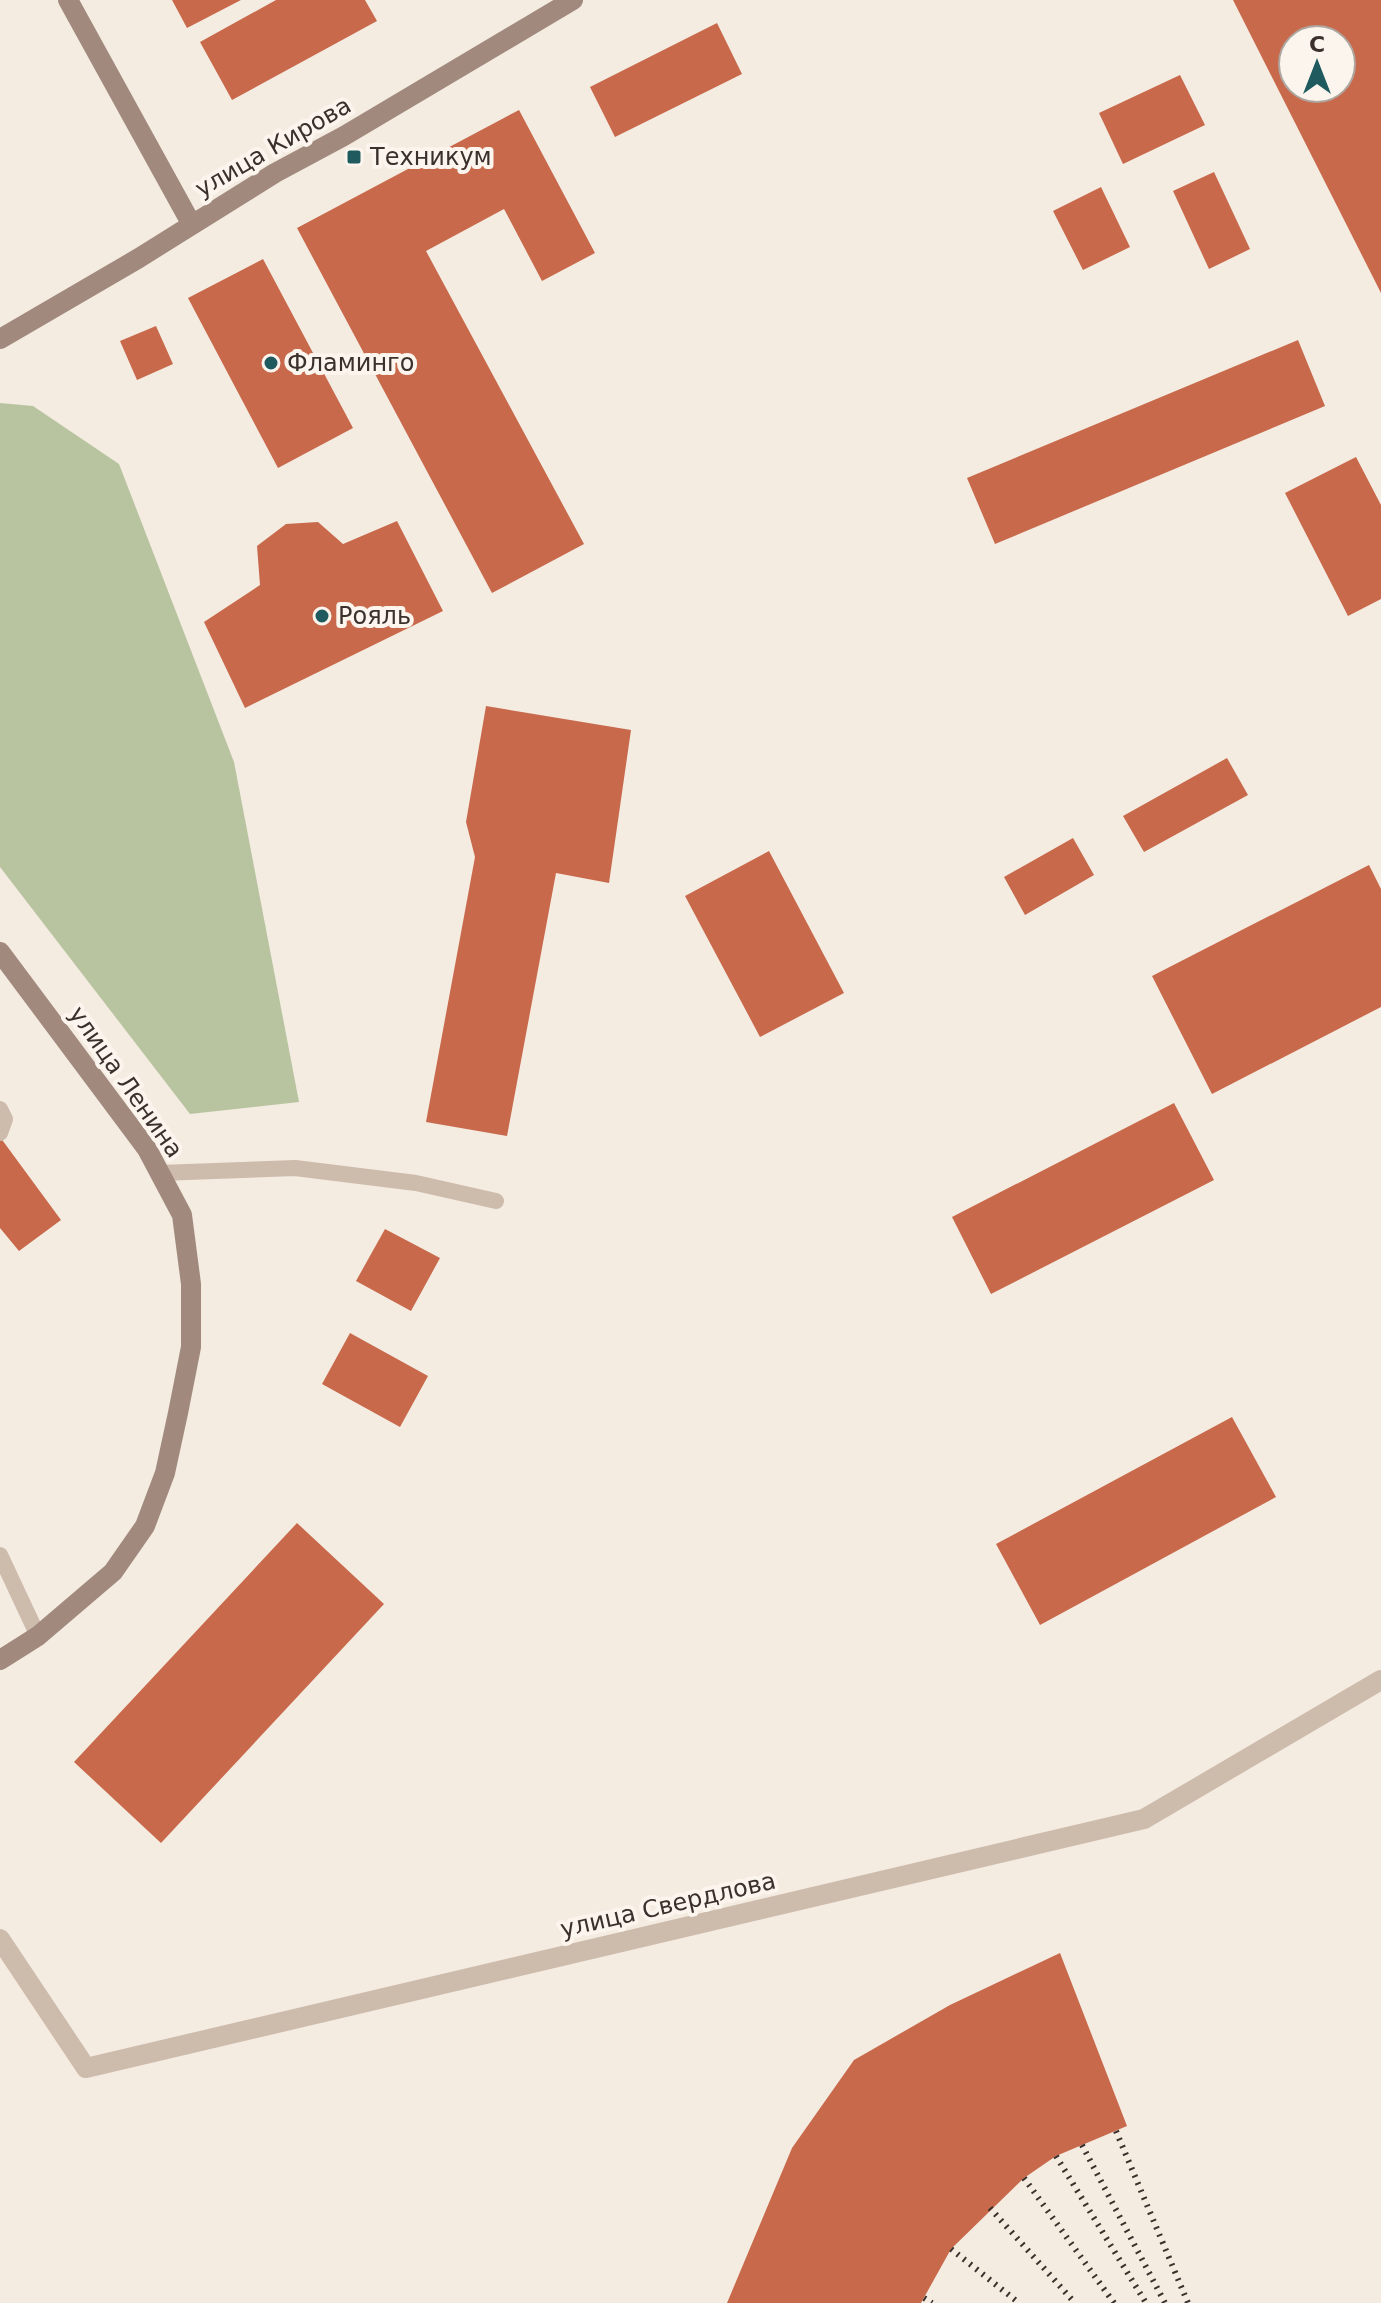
<svg xmlns="http://www.w3.org/2000/svg" width="1381" height="2303" viewBox="0 0 1381 2303" font-family="'DejaVu Sans',sans-serif">
<style>
.green{fill:#b8c4a0}
.building{fill:#c8694b;fill-rule:evenodd}
.lines{fill:none;stroke-linecap:round;stroke-linejoin:round}
.lane{stroke:#cdbbac;stroke-width:16}
.street{stroke:#cdbbac;stroke-width:20}
.secondary{stroke:#a18a7d;stroke-width:20}
.rail{stroke:#3b302b;stroke-width:6;stroke-dasharray:2 6;stroke-linecap:butt}
.poi-dot{fill:#1f5a5e;stroke:#fbf5ee;stroke-width:3}
.labels{text-anchor:middle;stroke-width:8;stroke-linejoin:round;paint-order:stroke}
.street-label{font-size:24px;fill:#3b302b;stroke:#fbf5ee}
.poi-label{font-size:24px;fill:#3b302b;stroke:#fbf5ee;text-anchor:start}
</style>
<rect width="100%" height="100%" fill="#f4ebe1"/>
<path class="green" d="M0 403 33 406 119 464 234 762 299 1102 190 1114 0 867Z"/>
<path class="building" d="M172 0H241L187 28Z
M276 0H365L377 21 232 100 200 42Z
M1233 0H1381V293ZM1293 40H1341V88H1293Z
M717 23 742 74 615 137 590 87Z
M1180 75 1205 125 1123 164 1099 113Z
M519 110 595 253 542 281 504 209 426 251 584 544 492 593 297 228Z
M1214 172 1250 249 1209 269 1173 191Z
M1101 187 1130 247 1083 270 1053 211Z
M263 259 353 428 278 468 188 298Z
M156 326 173 364 137 380 120 341Z
M1298 340 1325 406 995 544 967 478Z
M1356 457 1381 505V599L1348 616 1285 493Z
M397 521 443 611 245 708 204 622 260 585 257 546 286 524 318 522 343 544Z
M486 706 631 730 609 883 556 873 507 1136 426 1122 475 857 466 822Z
M1227 758 1248 795 1144 852 1123 816Z
M1073 838 1094 875 1025 915 1004 877Z
M769 851 844 993 760 1037 685 896Z
M1369 865 1381 889V1007L1212 1094 1152 976Z
M1174 1103 1214 1180 991 1294 952 1217Z
M0 1137 61 1220 19 1251 0 1228Z
M385 1229 440 1258 411 1311 356 1281Z
M350 1333 428 1376 400 1427 322 1384Z
M1232 1417 1276 1497 1040 1625 996 1544Z
M297 1523 384 1604 161 1843 74 1762Z
M1060 1953 1127 2126 1056 2156 1024 2178 951 2249 921 2303H727L792 2148 854 2060 950 2005Z"/>
<g class="lines">
<path class="lane" d="M0 1109 5 1119 0 1133
M160 1173 295 1168 416 1183 496 1201
M0 1555 38 1636"/>
<path class="street" d="M0 1939 86 2068 1144 1819 1381 1680"/>
<path class="secondary" d="M68 0 192 225
M0 339 139 258 275 173 344 136 573 0
M0 952 147 1149 182 1215 191 1284V1347L178 1413 165 1473 145 1526 113 1572 38 1636 0 1660"/>
<path class="rail" d="M1116 2131 1188 2303
M1082 2145 1165 2303
M1056 2156 1146 2303
M1024 2178 1114 2303
M990 2208 1075 2303
M951 2249 1019 2303
M924 2298 932 2303"/>
</g>
<g class="poi-dot">
<rect x="346" y="149" width="16" height="16" rx="4"/>
<circle cx="271" cy="363" r="8"/>
<circle cx="322" cy="616" r="8"/>
</g>
<g class="labels">
<g class="street-label">
<text transform="translate(273 147) rotate(-30)" y="8">улица Кирова</text>
<text transform="translate(126 1082) rotate(55)" y="8">улица Ленина</text>
<text transform="translate(668 1905) rotate(-13)" y="8">улица Свердлова</text>
</g>
<g class="poi-label">
<text x="370" y="165">Техникум</text>
<text x="287" y="371">Фламинго</text>
<text x="338" y="624">Рояль</text>
</g>
</g>
<g transform="translate(1317 64)"><circle r="38" fill="#fbf5ee" stroke="#aea6a0" stroke-width="2"/>
<path d="M0-6L14 30L0 20L-14 30Z" fill="#1f5a5e"/>
<text y="-12" font-size="22" font-weight="bold" text-anchor="middle" fill="#3b302b">С</text>
</g>
</svg>
